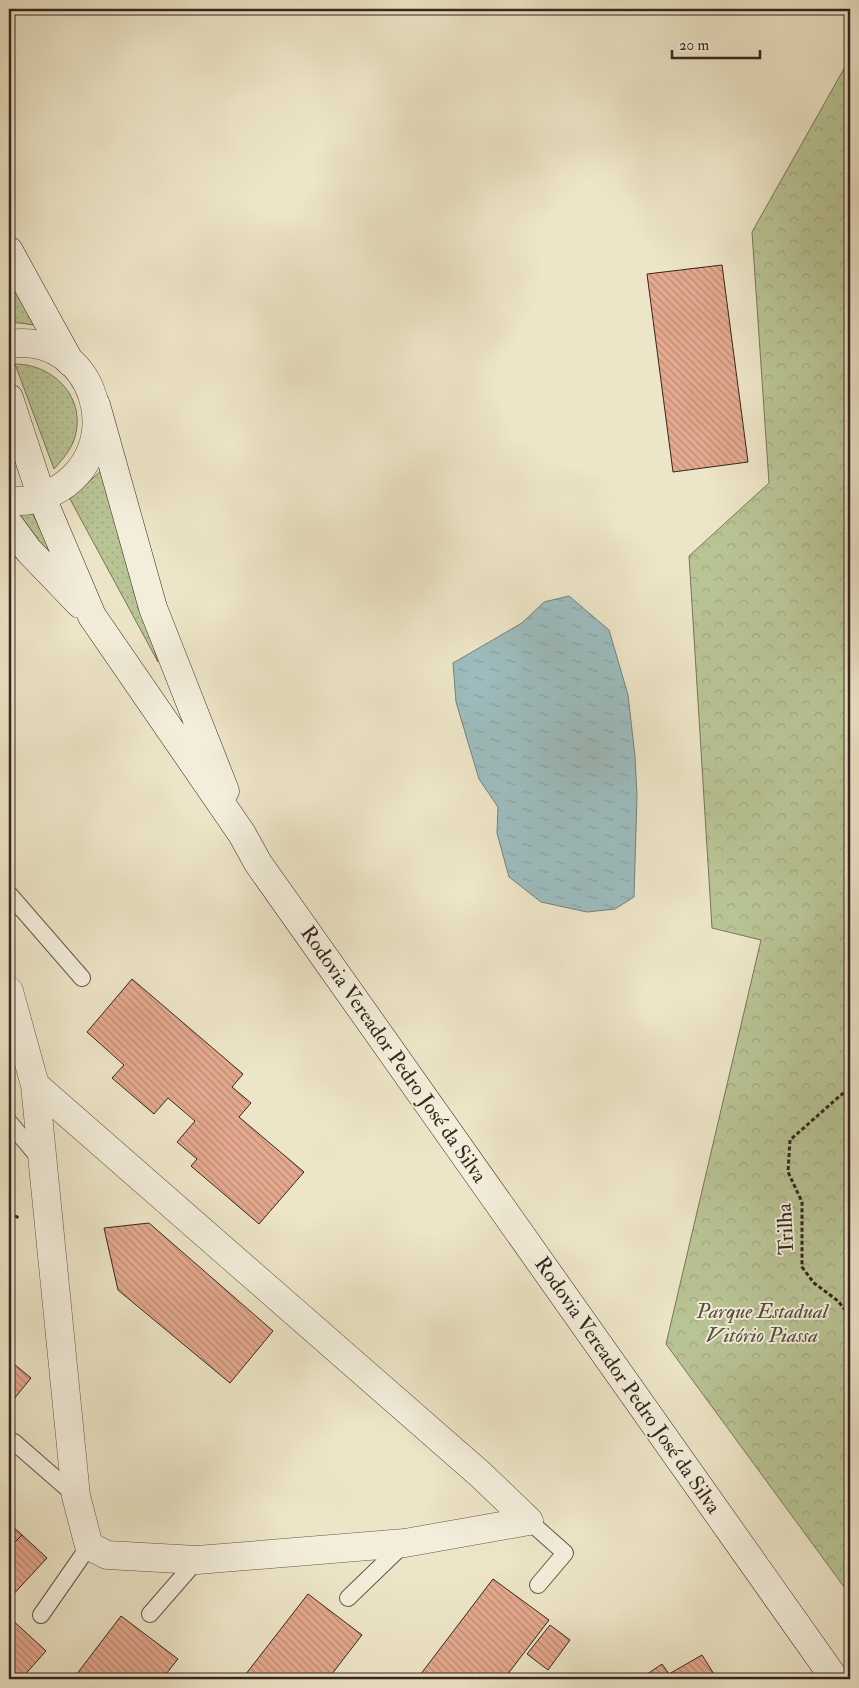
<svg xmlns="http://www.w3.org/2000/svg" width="859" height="1688" viewBox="0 0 859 1688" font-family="'IM FELL Double Pica',serif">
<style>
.grass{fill:url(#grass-dots);stroke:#78755a}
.forest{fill:url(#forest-crowns);stroke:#78755a}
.water{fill:url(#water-ripples);stroke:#74817f}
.building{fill:url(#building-back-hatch);stroke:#36261e}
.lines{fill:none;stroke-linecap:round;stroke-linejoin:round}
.service-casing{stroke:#645648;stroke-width:18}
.minor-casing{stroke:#645648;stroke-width:29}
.tertiary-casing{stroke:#645648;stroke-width:29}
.secondary-casing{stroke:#36261e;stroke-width:29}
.path{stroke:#36261e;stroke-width:3;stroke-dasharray:4 2.5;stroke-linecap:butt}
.service{stroke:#f3eedb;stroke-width:16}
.minor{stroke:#f3eedb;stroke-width:28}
.tertiary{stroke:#f3eedb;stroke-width:28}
.secondary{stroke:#f3eedb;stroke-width:28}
.labels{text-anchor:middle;stroke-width:4;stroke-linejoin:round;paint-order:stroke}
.street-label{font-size:21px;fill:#36261e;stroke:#f3eedb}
.park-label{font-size:21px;font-style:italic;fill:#574e3c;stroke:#f3eedb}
</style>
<defs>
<pattern id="grass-dots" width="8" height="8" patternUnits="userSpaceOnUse" patternTransform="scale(1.25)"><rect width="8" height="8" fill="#b9c495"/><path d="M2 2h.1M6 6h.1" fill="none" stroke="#a0a880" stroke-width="1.8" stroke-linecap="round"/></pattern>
<pattern id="forest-crowns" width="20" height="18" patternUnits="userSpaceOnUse" patternTransform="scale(1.25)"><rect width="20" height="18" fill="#b9c495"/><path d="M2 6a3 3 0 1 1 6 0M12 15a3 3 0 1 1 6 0" fill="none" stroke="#a0a880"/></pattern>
<pattern id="water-ripples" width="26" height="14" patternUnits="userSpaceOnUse" patternTransform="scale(1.25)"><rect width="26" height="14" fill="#9dbdbf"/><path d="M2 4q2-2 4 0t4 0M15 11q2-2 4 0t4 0" fill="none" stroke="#88a2a4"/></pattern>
<pattern id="building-back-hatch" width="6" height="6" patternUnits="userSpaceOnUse" patternTransform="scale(1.25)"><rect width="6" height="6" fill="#e4a98e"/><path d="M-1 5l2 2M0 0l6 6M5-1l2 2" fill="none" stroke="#ba8973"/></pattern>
</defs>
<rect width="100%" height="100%" fill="#ede5c7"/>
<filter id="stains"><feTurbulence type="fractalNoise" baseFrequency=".004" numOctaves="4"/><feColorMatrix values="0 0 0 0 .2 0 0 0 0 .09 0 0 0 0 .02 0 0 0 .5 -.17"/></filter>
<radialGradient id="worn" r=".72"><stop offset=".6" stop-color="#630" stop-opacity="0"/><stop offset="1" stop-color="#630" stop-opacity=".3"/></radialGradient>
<path class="grass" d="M9 270 42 326 11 322 9 315Z
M15 364C54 364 88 399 74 440 70 451 62 460 54 469Z
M104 468 134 584 158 662 70 499Z
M29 506 54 558 10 509Z"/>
<path class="forest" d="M850 58V1595L666 1344 761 940 712 928 689 556 769 483 752 232Z"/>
<path class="water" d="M569 596 609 630 628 695 635 756 637 796 634 897 615 909 587 912 541 902 509 877 497 833 498 807 479 779 456 702 453 663 522 623 544 602Z"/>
<path class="building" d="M722 265 748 462 673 472 647 274Z
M132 979 243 1074 232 1087 251 1103 239 1117 304 1172 259 1224 191 1166 197 1159 177 1142 195 1121 168 1098 154 1114 112 1078 124 1065 87 1032Z
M149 1223 273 1331 230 1383 118 1290 104 1228Z
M9 1360 31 1378 9 1405Z
M9 1523 22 1535 9 1548Z
M22 1535 47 1558 9 1599V1548Z
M493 1579 549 1620 504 1679H417Z
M308 1594 362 1635 328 1679H242Z
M121 1616 178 1659 162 1679H73Z
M9 1617 46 1651 21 1679H9Z
M550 1625 570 1640 548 1670 527 1654Z
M702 1655 717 1679H662L669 1674Z
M662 1664 669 1674 662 1679H640Z"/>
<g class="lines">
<defs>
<path id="service" d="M9 894 82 978
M9 1122 41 1160
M14 1442 76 1496
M529 1521 565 1553 538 1585
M348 1598 405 1543
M150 1614 197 1560
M41 1615 89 1546"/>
<path id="minor" d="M9 991 35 1085 76 1496 89 1546 107 1555 197 1560 405 1543 529 1521 481 1475 35 1085"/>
<path id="tertiary" d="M9 344C95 331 132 450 53 492 40 499 23 503 9 500"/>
<path id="secondary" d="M9 251 70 362
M9 398 42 498 92 616 242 834 258 863 835 1679
M96 405 153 608 225 791
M9 524 29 551 80 604"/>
</defs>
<use href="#service" class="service-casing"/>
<use href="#minor" class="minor-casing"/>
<use href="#tertiary" class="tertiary-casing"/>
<use href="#secondary" class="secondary-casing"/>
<path class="path" d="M850 1091 842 1094 790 1140 788 1172 802 1202V1267L814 1283 838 1301 850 1316
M9 1213 19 1218"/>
<use href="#service" class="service"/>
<use href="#minor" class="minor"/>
<use href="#tertiary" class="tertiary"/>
<use href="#secondary" class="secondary"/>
</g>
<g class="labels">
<g class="street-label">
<text transform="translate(394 1054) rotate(55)" y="7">Rodovia Vereador Pedro José da Silva</text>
<text transform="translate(785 1229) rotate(-93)" y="7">Trilha</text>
<text transform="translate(628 1385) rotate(55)" y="7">Rodovia Vereador Pedro José da Silva</text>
</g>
<g class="park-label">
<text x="762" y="1318">Parque Estadual<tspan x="762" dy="24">Vitório Piassa</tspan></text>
</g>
</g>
<rect width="859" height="1688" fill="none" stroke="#ede5c7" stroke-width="30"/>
<rect x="10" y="10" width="839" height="1668" fill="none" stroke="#36261e" stroke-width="2.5"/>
<rect x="15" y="15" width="829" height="1658" fill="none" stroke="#36261e"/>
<path d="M672 50v8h88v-8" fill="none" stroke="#36261e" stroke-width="2.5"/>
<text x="679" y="50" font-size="15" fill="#36261e" stroke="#f3eedb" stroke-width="4" paint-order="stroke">20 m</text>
<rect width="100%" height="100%" filter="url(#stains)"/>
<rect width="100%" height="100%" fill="url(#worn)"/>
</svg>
